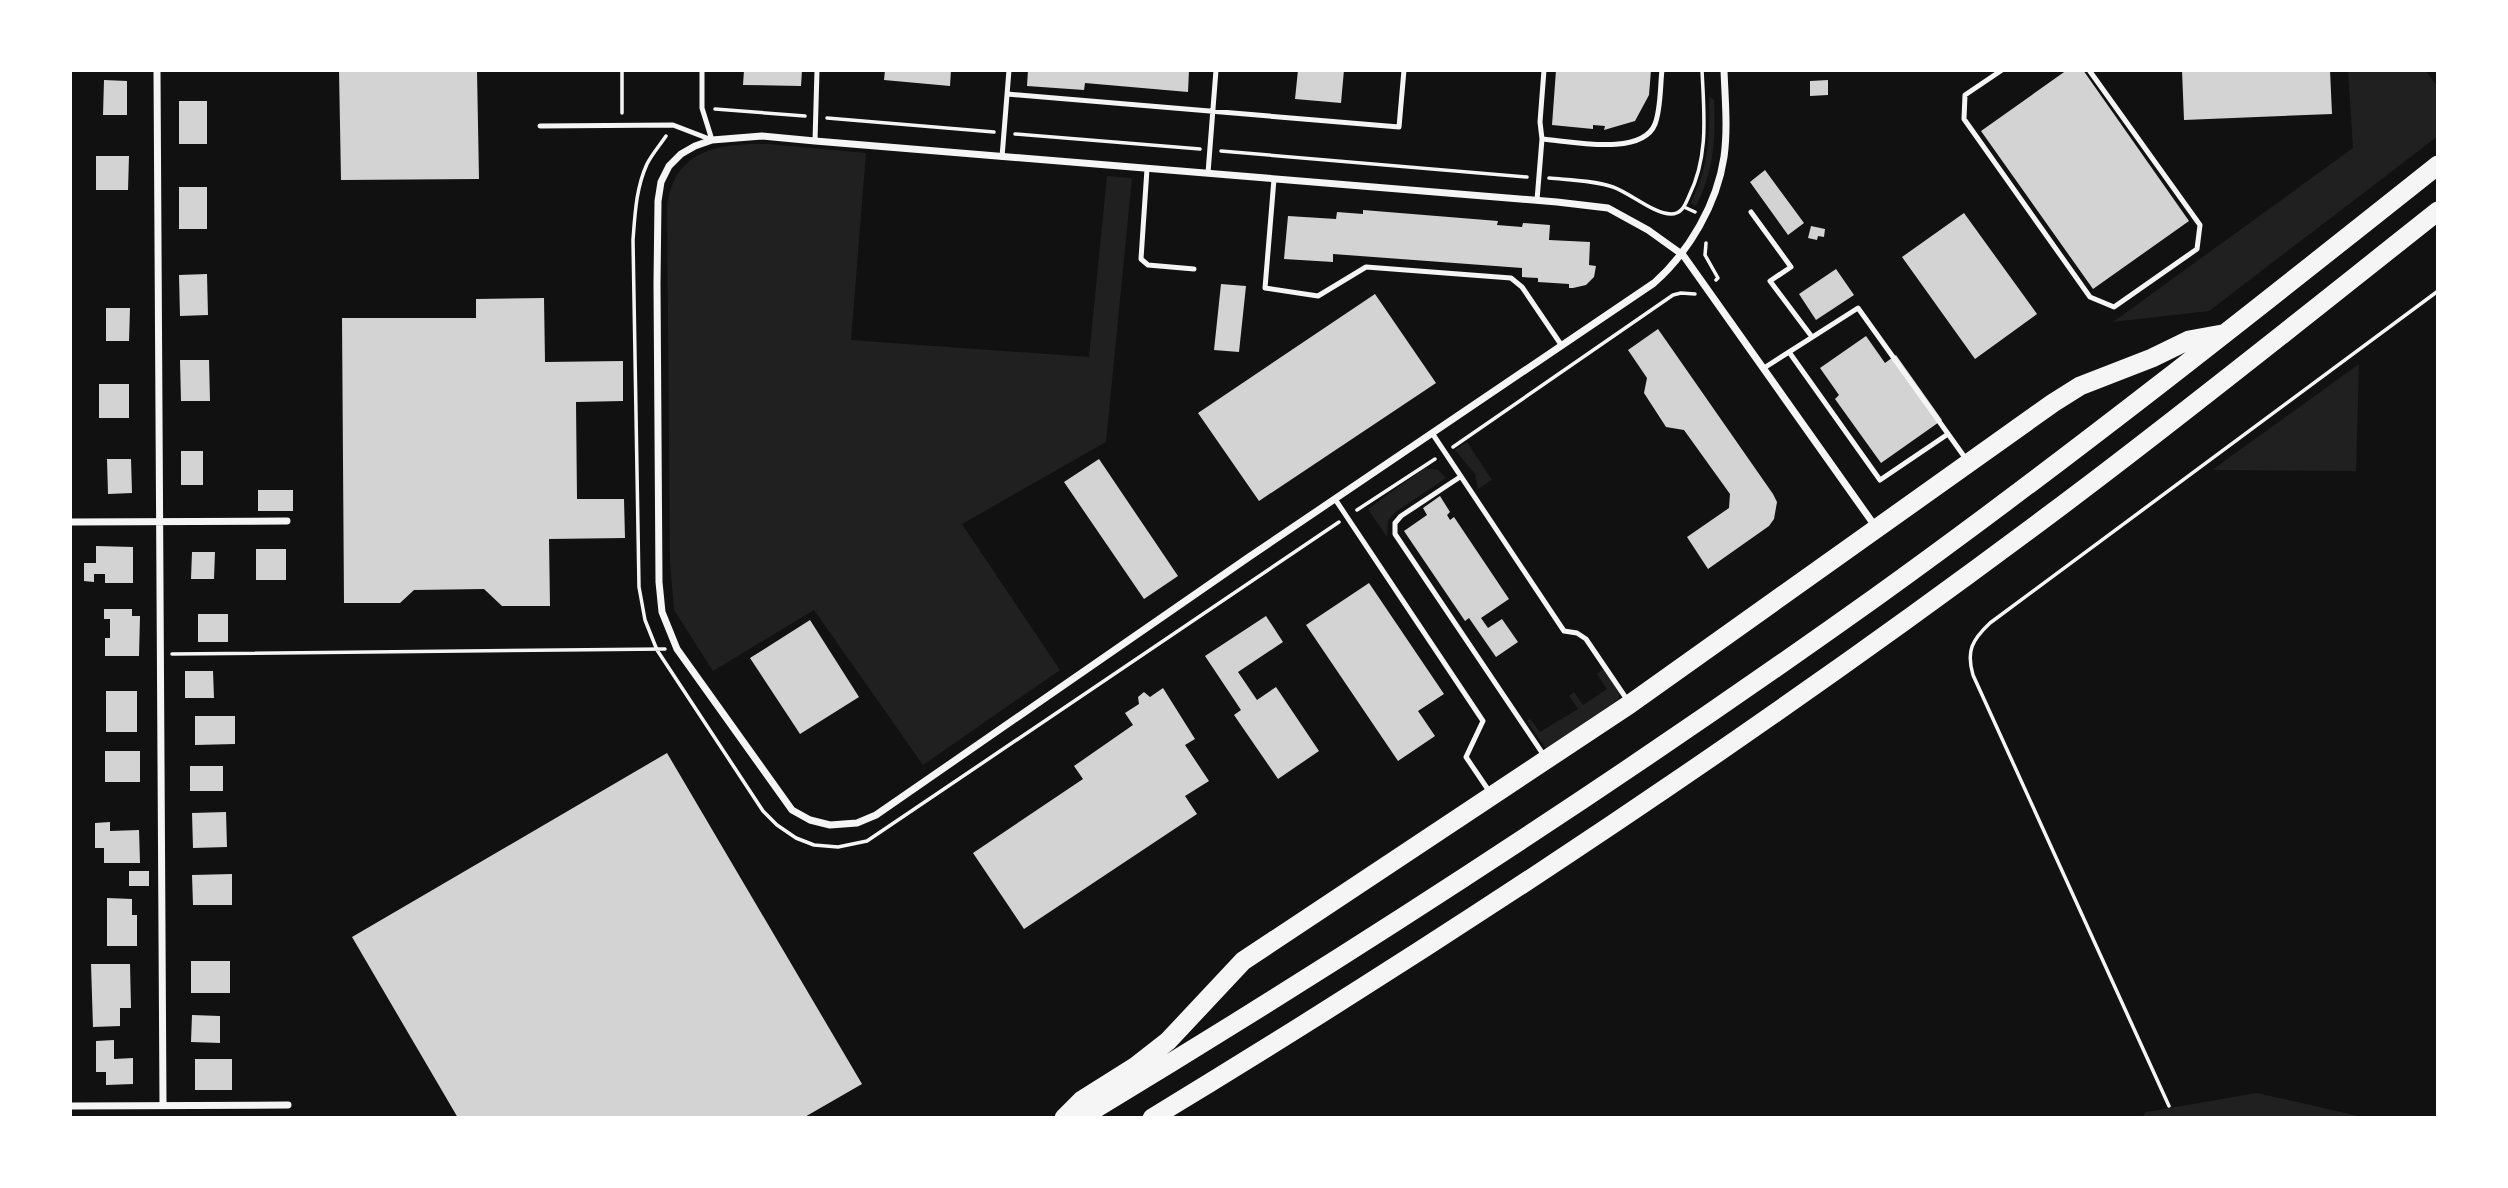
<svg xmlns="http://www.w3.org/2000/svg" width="2508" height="1188" viewBox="0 0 2508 1188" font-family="'Nunito Sans',sans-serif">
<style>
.green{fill:#202020}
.building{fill:#d3d3d3}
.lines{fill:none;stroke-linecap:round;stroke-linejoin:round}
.path{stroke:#f5f5f5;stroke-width:3.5}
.service{stroke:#f5f5f5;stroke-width:5}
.minor{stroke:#f5f5f5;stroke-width:7}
.trunk{stroke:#f5f5f5;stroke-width:19}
</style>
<rect width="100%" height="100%" fill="#111"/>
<path class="green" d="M2348 70H2425L2438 87V136L2209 311 2113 322 2353 148Z
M1709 96 1714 100C1716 138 1714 171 1696 206L1691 203C1709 165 1710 138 1709 96Z
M768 144 866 153 851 340 1089 357 1107 176 1132 178 1106 442 962 524 1060 670 923 765 814 610 713 671 674 610 670 563 667 206C675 149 719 143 768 144Z
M2359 364 2356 471 2212 470Z
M1467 442 1492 480 1478 489 1475 474 1455 450Z
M1425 468 1438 470 1446 478 1394 513 1388 521 1387 537 1368 509Z
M1602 670H1605L1619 691V699L1546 749 1527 721 1530 719 1540 732 1578 709 1569 696 1574 692 1583 705 1607 689 1597 674Z
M2257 1093 2367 1118H2141L2146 1112Z"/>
<path class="building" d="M339 70H477L479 179 341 180Z
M744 70H802L801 86 743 85Z
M885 70H951L950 86 884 80Z
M1028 70H1189L1188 92 1085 83 1084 90 1027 86Z
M1298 70H1344L1341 103 1295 99Z
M1556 70H1651L1649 95 1635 121 1604 130 1605 126 1593 125V129L1552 125Z
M2067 70H2083L2189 221 2093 289 1981 131Z
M2182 70H2330L2332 114 2184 120Z
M104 80 127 81V115H103Z
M1828 80V95L1810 96V81Z
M179 101H207V144H179Z
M96 156H129L128 190H96Z
M1765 170 1804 223 1788 235 1750 182Z
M179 187H207V229H179Z
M1363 210 1498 221 1497 225 1522 227 1523 223 1550 225 1549 240 1590 242 1589 265 1596 266 1594 277 1586 285 1573 288H1569V284L1538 282V278L1522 277V268L1333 254V262L1284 259 1288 216 1336 219 1337 212 1363 214Z
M1964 213 2037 314 1975 359 1902 257Z
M1811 226 1825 229 1824 237 1818 236 1817 240 1808 238Z
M1836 269 1854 295 1816 320 1799 294Z
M207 274 208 315 180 316 179 275Z
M1221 284 1246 286 1239 352 1214 350Z
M1375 294 1436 383 1259 501 1198 413Z
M544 298 545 362 623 361V401L576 402 577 499H624L625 538 549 539 550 606H502L484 589 414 590 400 603H344L342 318H476V299Z
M106 308H130L129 341H106Z
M1658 329 1773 494 1777 502 1774 519 1769 526 1708 569 1687 537 1729 508 1730 494 1684 430 1666 427 1644 393 1647 378 1628 350Z
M1866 336 1885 363 1896 355 1942 420 1881 463 1835 399 1839 395 1820 368Z
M180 360H209L210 401H181Z
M99 384H129V418H99Z
M181 451H203V485H181Z
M107 459H131L132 493 108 494Z
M1099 459 1178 576 1144 599 1064 482Z
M258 490H293V511H258Z
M1440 496 1450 512 1447 515 1450 520 1454 517 1509 599 1481 618 1488 628 1502 619 1518 642 1496 657 1469 618 1465 621 1404 531 1427 515 1423 508Z
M96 546 133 547V583H105V574H94V582L84 581V563H96Z
M256 549H286V580H256Z
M192 552H215L214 579H191Z
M1369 583 1444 694 1418 711 1435 736 1398 761 1306 625Z
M104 609H132V616H140L139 656H105V638H110V619H104Z
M198 614H228V642H198Z
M1266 616 1283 642 1238 672 1257 700 1276 687 1319 751 1278 779 1234 715 1241 710 1205 656Z
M810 620 859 697 800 734 750 658Z
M185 671H213L214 698H185Z
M1163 688 1195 739 1185 745 1209 781 1185 796 1197 814 1024 929 973 853 1083 779 1074 766 1133 725 1125 713 1139 704 1138 697 1144 692 1150 697Z
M106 691H137V732H106Z
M195 716H235V744L195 745Z
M105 751H140V782H105Z
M667 753 862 1084 803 1118H458L352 937Z
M190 766H223V791H190Z
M226 812 227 847 193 848 192 813Z
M110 822V831L139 830 140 863H104V848H95V823Z
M129 871H149V886H129Z
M232 874V905H193L192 875Z
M107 898 132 899V915H137V946H107Z
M191 961H230V993H191Z
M91 964H130L131 1008H120V1026L93 1027Z
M192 1015 220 1016V1043L191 1042Z
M114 1040V1059L133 1058V1084L106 1085V1072H96V1041Z
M195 1059H232V1090H195Z"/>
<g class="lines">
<path class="path" d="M715 109 805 116
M622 113V70
M827 118 994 132
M1015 134 1200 149
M666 136C660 145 652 154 647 164 636 188 635 214 633 240L639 587 645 620 657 650 763 811 777 825 796 838 814 845 838 847 867 841 1339 522
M1221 151 1527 177
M1549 178C1570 180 1592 180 1613 187 1630 193 1654 214 1671 214 1682 214 1685 205 1689 196 1709 156 1704 114 1702 70
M1684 207 1695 212
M1706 243 1705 255 1718 278 1716 280
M1453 447 1673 295 1681 293 1695 294
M1357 510 1435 459
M172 654 665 649
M2169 1106 1973 675C1966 651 1972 640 1990 623L2438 291"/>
<path class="service" d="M702 70V108L712 140
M2002 70 1965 95 1964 119 2090 297 2114 307 2197 249 2200 225 2089 70
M1007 94 1399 127 1404 70
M540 126 673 125 712 140
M1542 139 1540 122 1544 70
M815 141 817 70
M1002 157 1009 70
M1147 169 1141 259 1148 265 1194 269
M1208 173 1216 70
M1274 179 1265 288 1318 296 1366 267 1511 278 1522 287 1562 346
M1537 200 1542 139C1570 141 1642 157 1655 124 1661 108 1660 87 1662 70
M1751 212 1791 267 1770 281 1812 337
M1789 352 1880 480 1948 434
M1764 368 1858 308 1966 459
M1432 433 1564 631 1577 633 1586 639 1628 701
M1460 477 1401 516 1395 523V534L1545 757
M1335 499 1483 721 1466 757 1489 791"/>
<path class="minor" d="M157 70 163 1105
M1724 70C1725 99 1728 128 1724 157 1717 204 1689 252 1654 283L1249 557 876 815 857 823 830 825 810 820 792 810 677 649 662 612 659 582 657 283 658 201 661 182 669 166 681 154 695 146 712 140 762 136 815 141 1557 202 1608 208 1648 230 1683 255 1875 526
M70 522 287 521
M70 1106 288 1105"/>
<path class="trunk" d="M1064 1118 1082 1100 1136 1066 1168 1041 1243 961 1630 704 2053 403 2080 386 2152 358 2189 340 2222 334
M1080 1118C1352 954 1618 781 1876 597 2068 459 2253 312 2438 165
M1152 1118C1470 925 1780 718 2077 494 2199 402 2318 306 2438 211"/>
</g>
<rect width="2508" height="1188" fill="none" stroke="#ffffff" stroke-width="144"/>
</svg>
